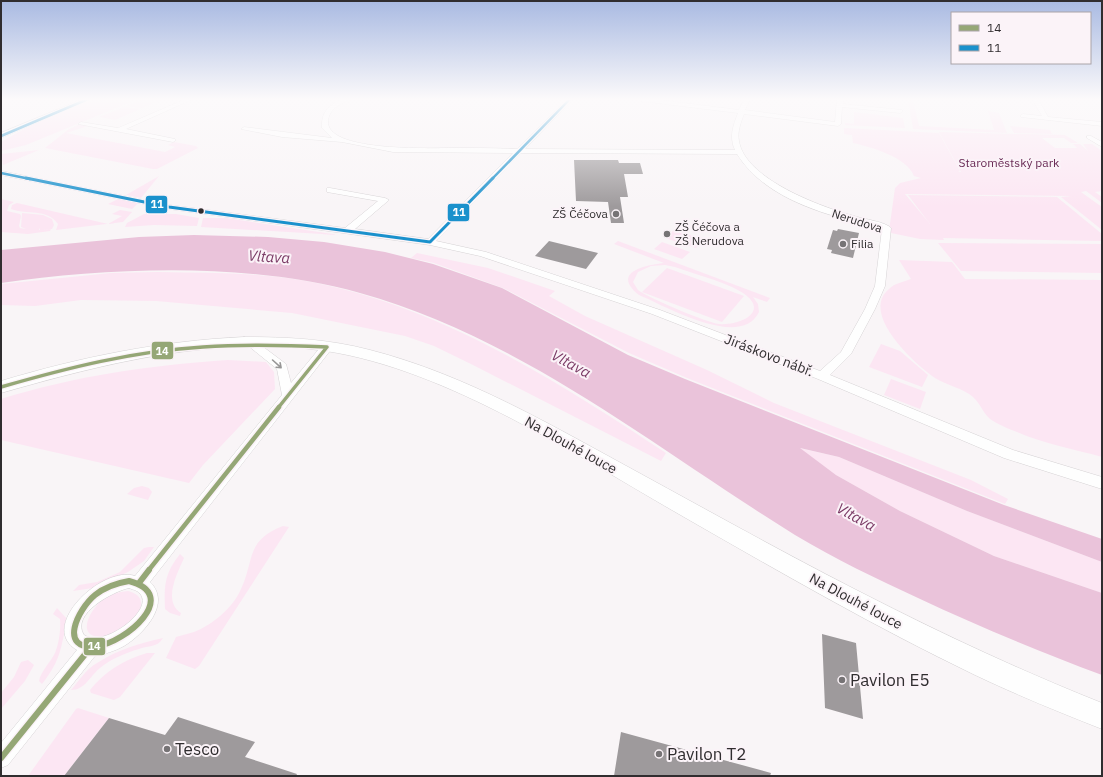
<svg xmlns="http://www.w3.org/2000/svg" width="1103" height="777" viewBox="0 0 1103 777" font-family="'IBM Plex Sans',sans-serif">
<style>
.green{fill:#fce6f3;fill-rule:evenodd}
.water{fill:#eac3da}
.building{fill:#9e9a9c}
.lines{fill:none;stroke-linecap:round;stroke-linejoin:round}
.street-casing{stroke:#d6d3d5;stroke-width:1}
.secondary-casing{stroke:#d6d3d5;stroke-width:1}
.street{fill:#fefefe;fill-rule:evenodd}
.secondary{fill:#fefefe;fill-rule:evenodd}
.bus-1-far2-casing{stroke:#fbf3f8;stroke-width:6}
.bus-1-far1-casing{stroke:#fbf3f8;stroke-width:8}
.bus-1-casing{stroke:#fbf3f8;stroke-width:9}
.bus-2-far1-casing{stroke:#fbf3f8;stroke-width:4}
.bus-2-casing{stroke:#fbf3f8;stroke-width:5}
.bus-1-far2{stroke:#95a776;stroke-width:3.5}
.bus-1-far1{stroke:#95a776;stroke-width:4.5}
.bus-1{stroke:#95a776;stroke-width:6}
.bus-2-far1{stroke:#1a91cc;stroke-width:2.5}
.bus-2{stroke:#1a91cc;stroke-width:3}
.oneway{stroke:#979696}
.bus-dot{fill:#302d2f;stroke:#fbf3f8;stroke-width:1.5}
.poi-dot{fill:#767375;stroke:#fbf3f8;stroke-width:1.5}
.labels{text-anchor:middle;stroke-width:4;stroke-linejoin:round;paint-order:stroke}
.far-park-label{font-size:12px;fill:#692a55;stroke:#fbf3f8}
.far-poi-label{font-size:12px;fill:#302d2f;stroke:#fbf3f8;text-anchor:start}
.far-street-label{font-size:12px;fill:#302d2f;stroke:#fbf3f8}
.street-label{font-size:14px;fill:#302d2f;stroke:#fbf3f8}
.water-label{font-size:15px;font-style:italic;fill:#7b3b66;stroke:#fbf3f8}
.near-poi-label{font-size:17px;fill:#302d2f;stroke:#fbf3f8;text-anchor:start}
.line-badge{stroke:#fbf3f8;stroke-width:1.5}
.badge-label{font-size:11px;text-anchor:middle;font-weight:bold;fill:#fff}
</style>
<rect width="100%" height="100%" fill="#f9f5f7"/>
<path class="green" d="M96 99H138L26 145 1 151V142C31 124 63 110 96 99Z
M143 99H164L142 108 126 106Z
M908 99H913L919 126 994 130 988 111 999 113 1007 133 913 129Z
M124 107 140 109 115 120 99 117Z
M854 112 903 118 905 128 845 125V123L854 124Z
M80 124 88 126 66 133 165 152 175 147 168 145 174 142 196 146 198 148 157 169H153L45 148 69 129Z
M1010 126 1050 130 1052 134 1014 133Z
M844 128 939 133 960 171 958 172H961L939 132 1065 135 1078 143H1071L1064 138H1042L1055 148H1077L1073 144H1080L1088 151 1083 144H1092L1102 151V191L1095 192 1102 197V203L1086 191 1081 192 1102 207V230L1061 197 1072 196 905 194 930 224 908 195 1057 197 1102 234V241L943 238 944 240 920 239 891 233 889 231 895 188 900 183 921 178 914 176C907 157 871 147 853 143L852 135 844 134Z
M39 150 3 165 1 154Z
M159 176 141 198 126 195Z
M1 199 14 202 9 205 7 211 20 214 21 216 19 226 20 228 26 229 21 227 22 213 43 215 52 219 54 225 52 229 40 230V228L39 230 51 229 50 231 28 234 1 232Z
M118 199 138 203 132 209 108 204Z
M17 203 108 224 122 216 112 214 120 210 132 212 123 222 56 230 58 224C47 208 27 215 11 209L12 205Z
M144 214H176L199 218 197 226 154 225 125 227 127 223Z
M203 218H226L339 235 201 227Z
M674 230 705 240 696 248 665 238Z
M618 241 770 298 767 302 753 297 758 304 759 312C741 350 665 306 639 295 610 272 646 265 664 263L614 244ZM665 265 675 267C694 274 726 282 743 293 771 312 739 326 719 324 705 322 649 298 638 290L633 282 638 272 651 266Z
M662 242 690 252 682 259 654 249Z
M938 243 1102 244V273L961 271Z
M417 253 488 268 555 291 549 296 585 316 707 370 774 403 971 480 1008 499 1005 504 687 378 629 353 503 288 434 263 411 258Z
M899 260 952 262 965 279 1102 280V457C1074 449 1044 444 1017 432 1009 429 997 424 990 419 983 413 980 403 973 397 965 389 946 385 935 378 916 365 859 314 889 289 895 283 903 282 911 279Z
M667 268 744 296 722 322 642 292Z
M158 272C205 273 253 272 300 280 435 303 554 379 666 453L661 461 473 365 434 346 405 336 292 313 156 301 81 300 35 306 1 305V284L111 273Z
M881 344 900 351 928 375 922 387 869 367Z
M228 360 266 362 274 372 275 389 203 465 189 483 1 440V399C75 376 151 365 228 360Z
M891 379 926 392 920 409 884 395Z
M799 448 839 457 967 511 1102 562V593L994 556 900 511 836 475Z
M142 486 149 488 152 492 148 500 127 494 134 488Z
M283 526 289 527 199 666 195 669 166 658 176 637C182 635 188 634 194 632 212 625 233 608 241 589 255 559 245 541 283 526Z
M149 547H154L144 561 128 572 93 588 73 591 79 585 97 582 120 572 144 548Z
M180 554 184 558C178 572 162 601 181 613L180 616 170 613 165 609C164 584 165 573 180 554Z
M128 591C163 600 119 639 99 637 75 635 92 608 102 600 110 594 118 592 128 591Z
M57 608 67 619C61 648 61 660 42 684L39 681C41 671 50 663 55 653 59 643 61 630 60 619L53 614Z
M163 638C157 648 149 645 139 649 125 653 111 659 100 668 90 676 85 690 71 690 79 681 86 669 97 663 117 650 140 643 163 638Z
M147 653H155L120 697 114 700 91 693 90 690C105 671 124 660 147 653Z
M28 660 34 665 25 681 1 709V693L14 677 21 662Z
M78 708 109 718 64 776H28L76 709Z"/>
<path class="water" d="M194 235 268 237 324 242 385 252 433 264 502 288 628 355 685 379 1004 505 1102 539V562L967 511 839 457 800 448 836 475 900 511 994 556 1102 593V675C1040 652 978 626 918 598 877 579 835 559 795 535 655 448 522 338 360 293 251 262 113 267 1 283V250L139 237Z"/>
<path class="building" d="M574 160H618L619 163H640L643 174H624L628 197H620L624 223H611L608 202 576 201Z
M838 229 859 233 853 258 831 253 832 250 827 249 833 230 837 231Z
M549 241 598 253 586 269 535 256Z
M822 634 856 643 863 719 825 708Z
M178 717 255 742 245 757 297 774 296 776H64L109 718 165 735Z
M621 732 771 773 770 776H614Z"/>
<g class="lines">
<defs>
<path id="street" d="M83 99H91L1 138V133Z
M186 99H193L126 129 175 139V141L173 142 78 124 81 122 118 128Z
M342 99H349C343 104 334 106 330 114 311 153 431 148 450 148 473 148 495 148 517 149L567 99H573L525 149 735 150C729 137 733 126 738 113L640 101 637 99H652L739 110 744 99H750L745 110 835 122 837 99H843V104L902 110V112L900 113 842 107 841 124 838 126 744 114C741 122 737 132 739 141 745 179 821 207 854 216 863 219 886 222 891 228L885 286 875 309 851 354 830 375 1013 450 1102 477V489L1004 458 818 379 652 314 480 256 430 245 169 209 1 175V171L169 205 345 228 378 201 327 192V188H330L385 198 389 200 355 229 428 239 513 153 393 152 342 142 282 137 241 129 244 127 332 138 322 128C321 112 328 106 342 99ZM521 153 737 154C767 202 832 216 882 229L875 286 865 309 841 352 820 371 660 310 486 252 436 241Z
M1032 99H1038L1048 117 1102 122V126L1021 117V115L1023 114 1042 116Z
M1087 136H1091L1102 142V147L1087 138Z
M250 338 254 340 286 364 291 383 323 344H331L333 347 150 582C172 603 144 634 124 646 115 651 105 654 95 656L8 765 1 768V743L77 650C37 627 102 565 135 576L282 395 277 369 246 344 244 342ZM129 588C134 590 140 591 142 597 149 614 102 648 84 635 70 614 114 591 129 588Z"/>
<path id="secondary" d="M244 337C286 337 329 339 370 350 452 371 526 411 599 451 645 476 690 501 736 526 855 591 976 653 1102 703V729C1059 712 1017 695 975 675 875 627 780 572 684 517 577 456 449 370 326 351 216 335 106 363 1 393V381C81 357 160 341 244 337Z"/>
</defs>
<use href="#street" class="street-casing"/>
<use href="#secondary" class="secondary-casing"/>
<use href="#street" class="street"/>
<use href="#secondary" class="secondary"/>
<defs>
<path id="bus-1-far2" d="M1 387C67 368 134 351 203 347 244 344 285 345 327 347
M278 408 327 347"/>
<path id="bus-1-far1" d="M148 571 279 407"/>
<path id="bus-1" d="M129 581C182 595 125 643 97 646 57 651 78 609 95 595 105 587 117 583 129 581Z
M139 583 149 570
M1 758 91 647"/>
<path id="bus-2-far1" d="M1 136 88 99
M1 173 30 179
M492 179 570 99"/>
<path id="bus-2" d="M26 178 169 207 430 242 493 178"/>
</defs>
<use href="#bus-1-far2" class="bus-1-far2-casing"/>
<use href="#bus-1-far1" class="bus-1-far1-casing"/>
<use href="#bus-1" class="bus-1-casing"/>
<use href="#bus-2-far1" class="bus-2-far1-casing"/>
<use href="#bus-2" class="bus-2-casing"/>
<use href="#bus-1-far2" class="bus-1-far2"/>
<use href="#bus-1-far1" class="bus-1-far1"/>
<use href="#bus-1" class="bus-1"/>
<use href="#bus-2-far1" class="bus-2-far1"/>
<use href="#bus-2" class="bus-2"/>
</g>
<defs><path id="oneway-shaft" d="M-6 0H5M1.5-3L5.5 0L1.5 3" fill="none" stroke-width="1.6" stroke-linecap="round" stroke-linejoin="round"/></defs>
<use class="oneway" href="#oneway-shaft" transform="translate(277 364) rotate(42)"/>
<linearGradient id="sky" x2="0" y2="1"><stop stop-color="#a9bae2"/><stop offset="0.48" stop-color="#fcfafb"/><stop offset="1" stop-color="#fcfafb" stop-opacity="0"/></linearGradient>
<rect width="1103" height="207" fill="url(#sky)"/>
<circle class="bus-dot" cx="201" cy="211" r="3.5"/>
<g class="poi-dot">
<circle cx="616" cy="214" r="4"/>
<circle cx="667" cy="234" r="4"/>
<circle cx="843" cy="244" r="4"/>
<circle cx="842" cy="680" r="4"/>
<circle cx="167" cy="749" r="4"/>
<circle cx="659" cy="754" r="4"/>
</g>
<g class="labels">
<g class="far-park-label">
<text x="1009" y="167">Staroměstský park</text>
</g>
<g class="far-poi-label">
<text x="608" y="218" text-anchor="end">ZŠ Čéčova</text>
<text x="675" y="231">ZŠ Čéčova a<tspan x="675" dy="14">ZŠ Nerudova</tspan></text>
<text x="851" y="248">Filia</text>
</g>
<g class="far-street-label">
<text transform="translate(857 221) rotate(18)" y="4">Nerudova</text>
</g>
<g class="street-label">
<text transform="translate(769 355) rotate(21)" y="5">Jiráskovo nábř.</text>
<text transform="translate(571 445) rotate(29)" y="5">Na Dlouhé louce</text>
<text transform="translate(856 601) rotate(28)" y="5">Na Dlouhé louce</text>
</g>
<g class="water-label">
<text transform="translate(269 257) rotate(4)" y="5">Vltava</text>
<text transform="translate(571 364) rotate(28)" y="5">Vltava</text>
<text transform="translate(856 517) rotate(29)" y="5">Vltava</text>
</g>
<g class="near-poi-label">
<text x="850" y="686">Pavilon E5</text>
<text x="175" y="755">Tesco</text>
<text x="667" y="760">Pavilon T2</text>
</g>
</g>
<g class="line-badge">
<rect x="145" y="195" width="23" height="19" rx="4" fill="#1a91cc"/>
<rect x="447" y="203" width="23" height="19" rx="4" fill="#1a91cc"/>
<rect x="151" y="341" width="23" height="19" rx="4" fill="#95a776"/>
<rect x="83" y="637" width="23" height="19" rx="4" fill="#95a776"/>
</g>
<g class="badge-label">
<text x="157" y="208">11</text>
<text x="459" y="216">11</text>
<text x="162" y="355">14</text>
<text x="94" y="650">14</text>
</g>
<rect width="1103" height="777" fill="none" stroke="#302d2f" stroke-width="4"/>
<rect x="951" y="12" width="140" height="52" fill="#fbf3f8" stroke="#aaa4a8"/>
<rect x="959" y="25" width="20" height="6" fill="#95a776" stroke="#aaa4a8"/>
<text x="987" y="32" font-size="12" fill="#302d2f">14</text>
<rect x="959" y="45" width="20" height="6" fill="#1a91cc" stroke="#aaa4a8"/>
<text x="987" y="52" font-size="12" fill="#302d2f">11</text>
</svg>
